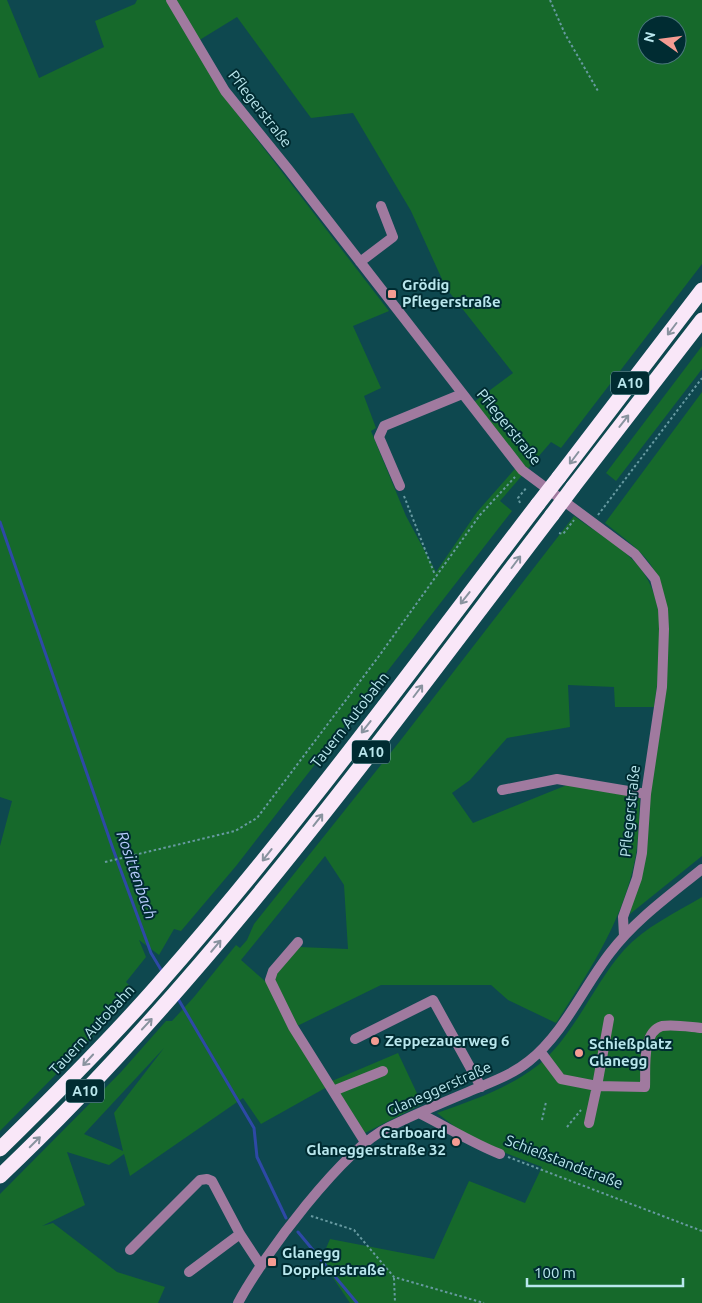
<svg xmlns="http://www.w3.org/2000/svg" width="702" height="1303" viewBox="0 0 702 1303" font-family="Ubuntu,sans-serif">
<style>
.green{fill:#16692b;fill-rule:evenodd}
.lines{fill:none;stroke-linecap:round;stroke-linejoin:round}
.stream{stroke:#2e49a6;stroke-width:3}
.path{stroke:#679aa1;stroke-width:2;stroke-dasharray:2.5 2.5;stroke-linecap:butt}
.minor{stroke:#a07a9f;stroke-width:10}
.highway{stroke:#f9e7f8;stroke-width:15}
.highway-bridge{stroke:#f9e7f8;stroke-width:15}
.oneway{stroke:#89939f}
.poi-dot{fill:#f59c92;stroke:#002c32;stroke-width:2}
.labels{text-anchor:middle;stroke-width:4;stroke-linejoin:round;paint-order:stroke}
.shield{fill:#002c32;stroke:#82afb5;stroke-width:1}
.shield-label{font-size:14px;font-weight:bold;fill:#b9e7ed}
.street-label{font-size:15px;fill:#b9e7ed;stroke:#002c32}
.poi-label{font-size:15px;font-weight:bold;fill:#b9e7ed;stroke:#002c32;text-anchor:start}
.water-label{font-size:16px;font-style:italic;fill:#b8ccfe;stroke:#002c32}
</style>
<rect width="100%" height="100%" fill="#0e484f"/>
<path class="green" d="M0 0H7L39 78 104 47 95 21 135 4 137 0H702V264L561 448 551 442 500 501 512 511 236 866 181 931 174 929 159 955 139 940 146 957 126 982 134 990 84 1046 0 1131V846L12 801 0 797ZM237 17 311 118 353 113 411 211 446 288 513 373 474 402 521 462 477 512 436 572 406 516 371 431 376 428 364 396 381 388 353 326 389 311 222 94 193 44ZM647 25H677V55H647Z
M702 346V369L616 481 606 473Z
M702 392V856L630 914 650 792 667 617C661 563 644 554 605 523Z
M574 516C593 530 616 543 633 560 671 598 661 658 654 707H615L614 687 568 685 570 727 507 738 470 780 452 793 473 823 567 785 640 796C639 815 639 835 636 854 625 918 590 970 556 1023L508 1000 491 985H381L291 1029 327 1087 261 1124 243 1098 130 1176 124 1154 109 1165 67 1152 85 1205 42 1226 53 1223 117 1272 165 1287 158 1303H0V1194L121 1072 166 1021H172L194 997 236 945 240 948 247 940 254 924 400 741ZM325 856 344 885 348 949 299 947 266 982 241 960ZM164 1048 114 1113 123 1151 84 1134Z
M702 897V1303H350L321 1260 330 1239 434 1259 469 1181 525 1203 542 1167 472 1140 437 1113C471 1101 507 1089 537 1066 573 1038 593 985 624 950 645 927 675 913 702 897Z
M398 1053 422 1104 365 1133 332 1081Z"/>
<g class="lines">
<path class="stream" d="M0 522 113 849 151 953 163 973
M177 997 254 1128 257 1157 286 1218
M298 1232 357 1303"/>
<path class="path" d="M550 0 565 34 598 91
M404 496 435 575
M520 503 518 498 527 487
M598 515 702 378
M559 533 563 534 574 520
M105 862 235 831 257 818 379 656 480 515 515 477
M542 1120 546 1102
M567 1127 581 1110
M508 1157 702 1231
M311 1216 354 1230 394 1277 484 1303
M394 1278 395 1303"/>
<path class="minor" d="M171 0 225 91 288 169 522 470 635 554 655 579 663 609 664 629 662 687 646 794 642 853 637 878 623 917 624 936
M360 262 393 237 381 206
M400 486 379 437 384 426 462 394
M502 790 557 779 646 794
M298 942 273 971 270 980 293 1027 365 1142
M355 1039 433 1000 481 1087
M540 1051 561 1079 597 1086 609 1019
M333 1091 383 1071
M419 1113C447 1127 472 1143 500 1154
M589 1123 597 1086 645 1087C646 1070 641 1032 662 1026 674 1024 690 1027 702 1028
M130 1250 200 1180 207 1179 212 1181 240 1234 261 1266
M189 1272 240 1234
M238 1303C263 1256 343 1149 389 1127 417 1113 447 1101 475 1089 494 1081 513 1074 529 1061 564 1033 583 988 610 953 635 920 670 895 702 869"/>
<path class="highway" d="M559 477 702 290
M573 487 702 320
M0 1149C54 1096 108 1042 158 985 293 832 414 666 538 504
M0 1176C209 978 378 743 552 515"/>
<path class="highway-bridge" d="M538 504 559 477
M552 515 573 487"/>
</g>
<defs><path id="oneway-shaft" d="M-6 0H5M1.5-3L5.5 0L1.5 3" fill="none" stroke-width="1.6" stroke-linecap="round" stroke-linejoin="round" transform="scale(1.25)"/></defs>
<g class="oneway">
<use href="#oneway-shaft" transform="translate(672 329) rotate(127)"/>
<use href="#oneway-shaft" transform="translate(624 421) rotate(-52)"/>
<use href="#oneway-shaft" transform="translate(574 458) rotate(127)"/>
<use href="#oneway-shaft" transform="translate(516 562) rotate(-53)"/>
<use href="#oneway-shaft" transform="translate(465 598) rotate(128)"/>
<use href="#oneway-shaft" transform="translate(418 691) rotate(-53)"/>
<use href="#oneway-shaft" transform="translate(366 727) rotate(128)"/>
<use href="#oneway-shaft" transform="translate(318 820) rotate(-52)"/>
<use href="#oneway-shaft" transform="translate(267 855) rotate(128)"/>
<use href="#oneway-shaft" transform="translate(216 946) rotate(-50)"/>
<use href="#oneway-shaft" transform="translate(147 1024) rotate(-47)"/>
<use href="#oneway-shaft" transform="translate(88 1060) rotate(133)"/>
<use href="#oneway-shaft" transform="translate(35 1142) rotate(-45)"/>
</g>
<g class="poi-dot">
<rect x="387" y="289" width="10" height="10" rx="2.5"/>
<circle cx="375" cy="1041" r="5"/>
<circle cx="579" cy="1053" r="5"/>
<circle cx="456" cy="1142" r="5"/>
<rect x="267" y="1257" width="10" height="10" rx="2.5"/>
</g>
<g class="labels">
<g class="shield">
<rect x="611" y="371.5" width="38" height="23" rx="4"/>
<rect x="352" y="740.5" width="38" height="23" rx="4"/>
<rect x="66" y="1079.5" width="38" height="23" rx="4"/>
</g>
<g class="shield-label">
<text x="630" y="388">A10</text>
<text x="371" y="757">A10</text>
<text x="85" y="1096">A10</text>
</g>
<g class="street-label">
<text transform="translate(260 109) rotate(52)" y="5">Pflegerstraße</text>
<text transform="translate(509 427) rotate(51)" y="5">Pflegerstraße</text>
<text transform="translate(350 720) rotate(-52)" y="5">Tauern Autobahn</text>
<text transform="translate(630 811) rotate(-84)" y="5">Pflegerstraße</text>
<text transform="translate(92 1030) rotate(-47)" y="5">Tauern Autobahn</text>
<text transform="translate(439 1089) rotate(-24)" y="5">Glaneggerstraße</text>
<text transform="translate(564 1162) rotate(21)" y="5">Schießstandstraße</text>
</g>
<g class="poi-label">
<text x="402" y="290">Grödig<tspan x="402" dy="17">Pflegerstraße</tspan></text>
<text x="385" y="1046">Zeppezauerweg 6</text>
<text x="589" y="1049">Schießplatz<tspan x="589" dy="17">Glanegg</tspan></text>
<text x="446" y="1138" text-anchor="end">Carboard<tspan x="446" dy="17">Glaneggerstraße 32</tspan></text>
<text x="282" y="1258">Glanegg<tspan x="282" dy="17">Dopplerstraße</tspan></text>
</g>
<g class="water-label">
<text transform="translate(137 875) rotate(71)" y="6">Rosittenbach</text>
</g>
</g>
<g transform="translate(662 40) rotate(284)"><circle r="24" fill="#002c32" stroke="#4a777d"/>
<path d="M0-4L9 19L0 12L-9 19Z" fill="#f59c92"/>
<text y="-8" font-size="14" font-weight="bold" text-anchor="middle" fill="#b9e7ed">N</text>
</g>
<path d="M527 1278v8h156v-8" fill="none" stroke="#b9e7ed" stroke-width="2.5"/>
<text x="534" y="1278" font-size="15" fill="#b9e7ed" stroke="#002c32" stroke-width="4" paint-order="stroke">100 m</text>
</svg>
